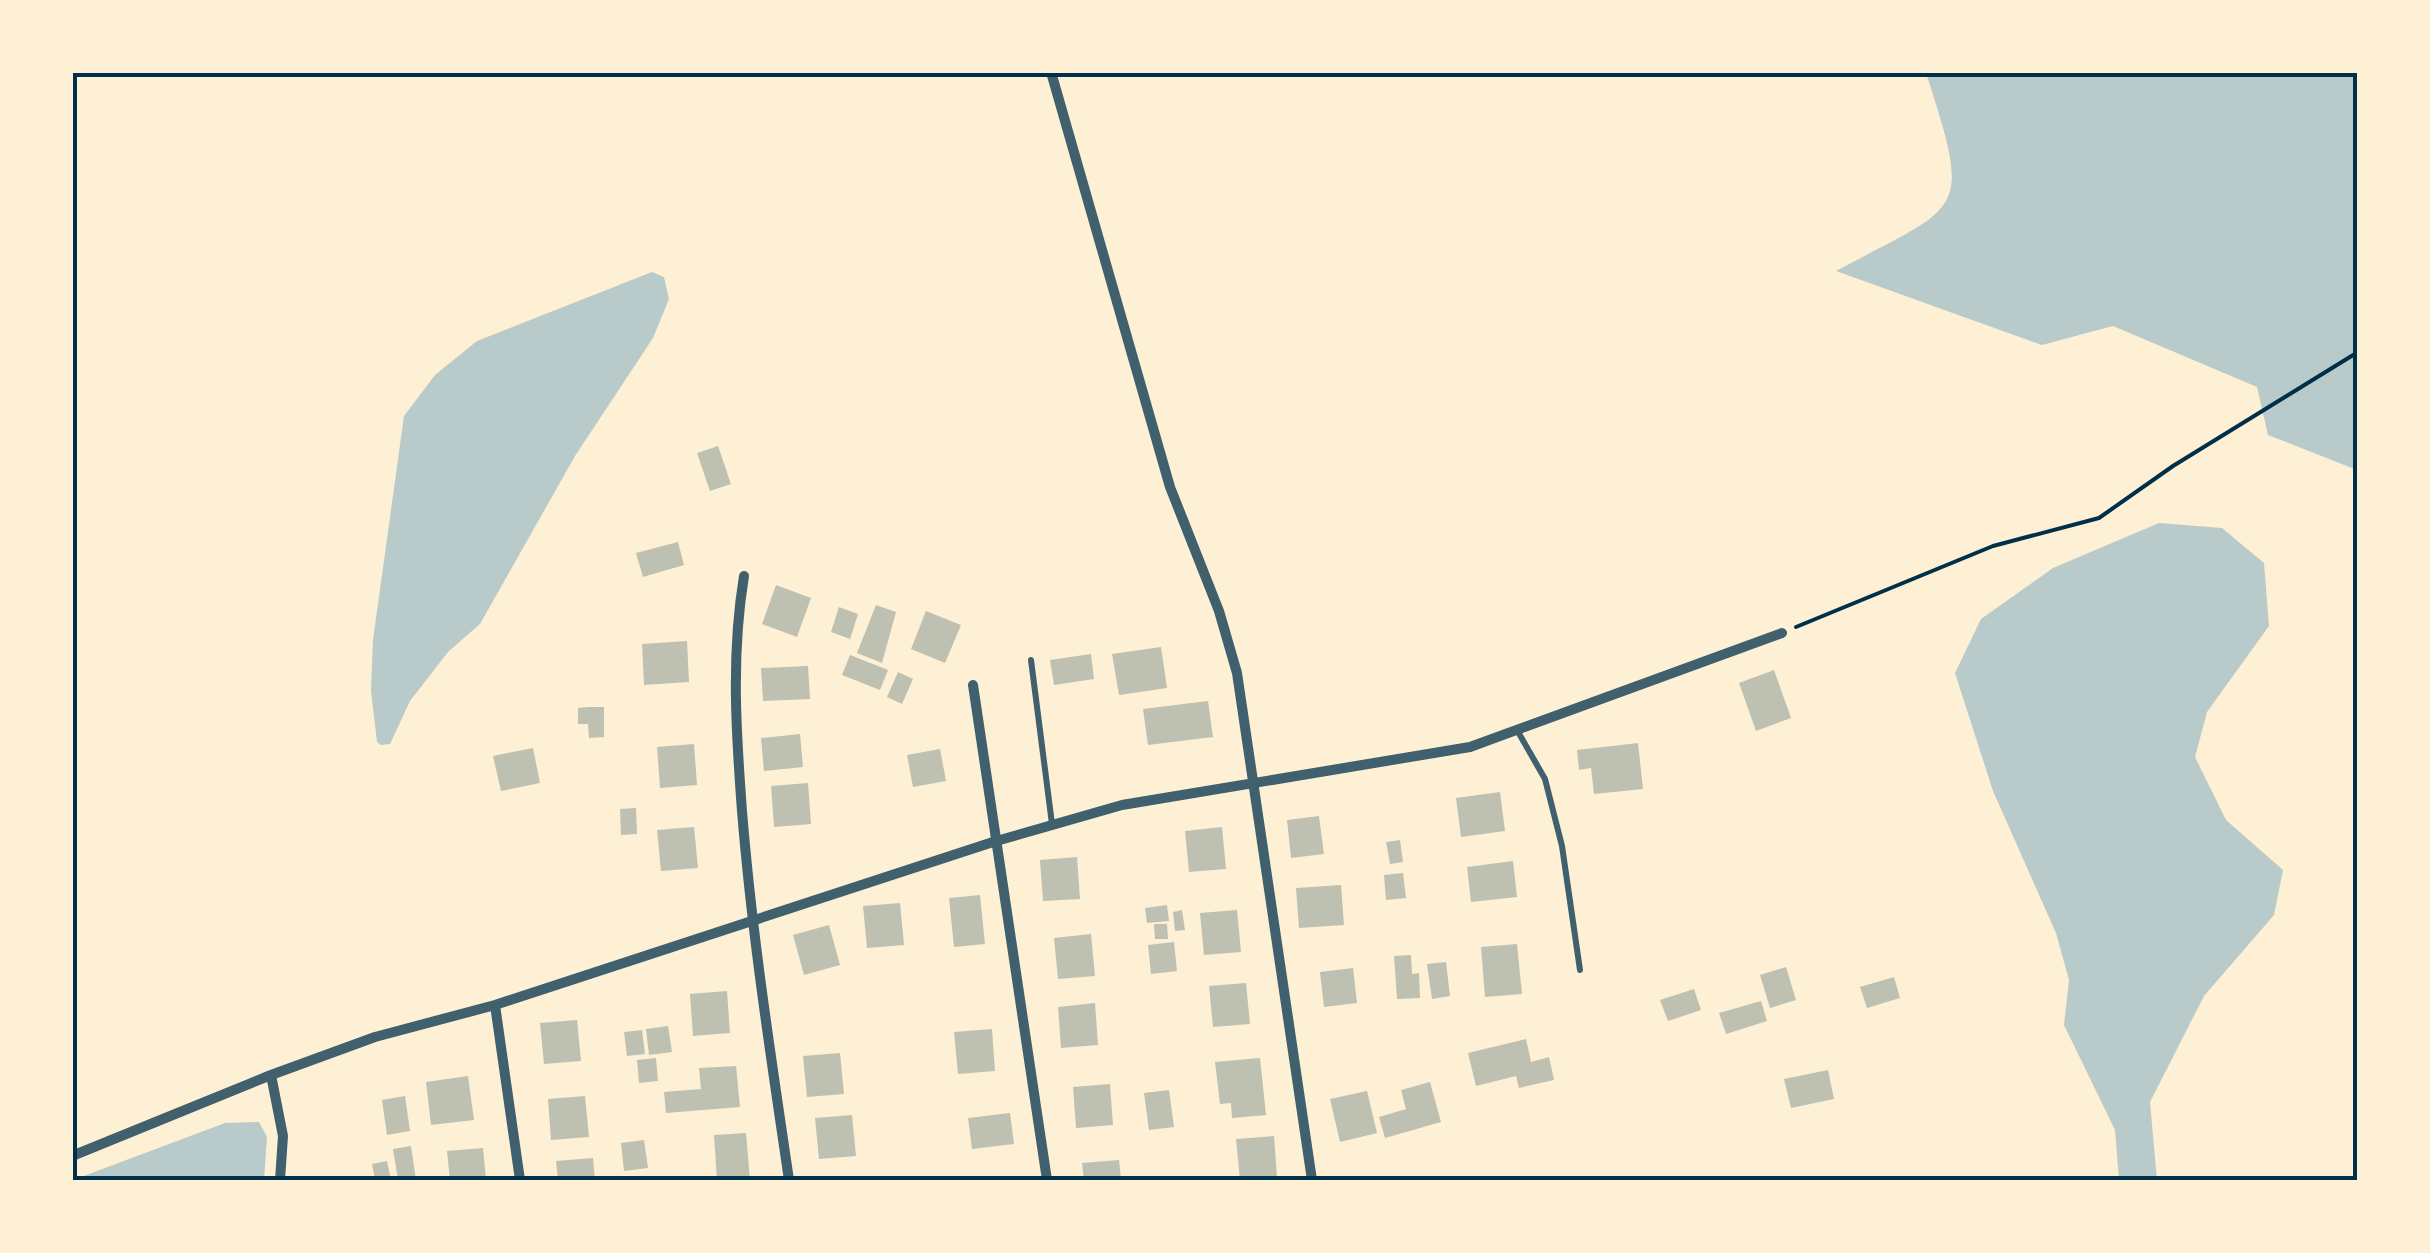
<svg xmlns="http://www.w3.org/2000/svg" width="2430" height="1253" font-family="'Open Sans',sans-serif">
<rect width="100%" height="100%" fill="#fdf0d5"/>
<path fill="#b9caca" d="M1926 73H2357V470L2268 435 2257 387 2113 326 2042 345 1836 271C1963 203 1973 217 1926 73Z
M652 272 664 277 669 299 653 338 575 456 480 624 448 652 410 701 390 744 381 745 377 742 371 691 373 640 404 416 435 375 477 341Z
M2159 523 2222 528 2264 563 2269 626 2207 712 2195 757 2226 820 2283 870 2274 915 2204 996 2150 1102 2157 1180H2119L2115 1130 2064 1025 2069 980 2056 933 1993 791 1955 673 1981 619 2053 568Z
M259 1122 267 1137 264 1180H73L225 1123Z"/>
<path fill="#bec0b2" d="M718 446 731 484 710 491 697 453Z
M678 542 684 565 643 577 636 553Z
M776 585 811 598 797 637 762 624Z
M876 605 896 612 882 663 857 653Z
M839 607 858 614 850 639 831 632Z
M926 611 961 625 945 663 911 649Z
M687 641 689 682 644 685 642 644Z
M1161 647 1167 688 1119 695 1112 654Z
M1091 654 1094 679 1054 685 1050 660Z
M850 655 888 670 880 690 842 675Z
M808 666 810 699 763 701 761 668Z
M1774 670 1791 718 1756 731 1739 683Z
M898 672 913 679 902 704 887 697Z
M1208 701 1213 737 1148 745 1143 709Z
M588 707H604V737L589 738 588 724H578V708Z
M800 734 803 767 764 771 761 738Z
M1638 743 1643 789 1594 794 1591 768 1579 770 1577 750Z
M694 744 697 785 660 788 657 747Z
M533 748 540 783 501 791 493 756Z
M940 749 946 781 913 787 907 755Z
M808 783 811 824 774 827 771 786Z
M1500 792 1505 831 1461 837 1456 798Z
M636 808 637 834 621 835 620 809Z
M1319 816 1324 854 1291 858 1287 820Z
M694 827 698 868 661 871 657 830Z
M1222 827 1226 869 1189 872 1185 831Z
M1400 840 1403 862 1390 864 1386 842Z
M1077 857 1080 899 1043 901 1040 860Z
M1513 861 1517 897 1471 902 1467 867Z
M1403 873 1406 898 1386 900 1384 875Z
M1341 885 1344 925 1299 928 1296 888Z
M980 895 985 944 954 947 949 898Z
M900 903 904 945 867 948 863 906Z
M1167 905 1169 921 1147 923 1145 908Z
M1182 910 1185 930 1175 931 1173 912Z
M1237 910 1241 952 1204 955 1200 913Z
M1154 924H1167L1168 939H1155Z
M829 925 840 965 804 975 793 935Z
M1091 934 1095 976 1058 979 1054 938Z
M1174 942 1177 971 1151 974 1148 945Z
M1517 944 1522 994 1485 997 1481 947Z
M1411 955 1412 974 1419 973 1420 998 1397 999 1394 956Z
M1446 962 1450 996 1432 999 1427 964Z
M1786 967 1796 1000 1770 1008 1760 975Z
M1353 968 1357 1003 1324 1007 1320 972Z
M1894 977 1900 998 1867 1008 1860 987Z
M1246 983 1250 1024 1213 1027 1209 986Z
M1694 989 1701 1010 1668 1021 1660 1000Z
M727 991 730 1033 693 1036 690 994Z
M1761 1001 1767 1021 1726 1034 1719 1013Z
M1095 1003 1098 1045 1061 1048 1058 1007Z
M577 1020 581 1061 544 1064 540 1023Z
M668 1026 672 1052 649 1055 646 1029Z
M992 1029 995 1071 958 1074 954 1032Z
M642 1030 645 1054 627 1056 624 1032Z
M1526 1039 1531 1062 1549 1057 1554 1080 1519 1088 1516 1076 1476 1086 1468 1053Z
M840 1053 844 1094 807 1097 803 1056Z
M656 1058 658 1081 639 1083 637 1060Z
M1260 1058 1266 1115 1232 1118 1231 1103 1220 1104 1215 1062Z
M736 1066 740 1107 666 1113 664 1092 701 1089 699 1068Z
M1828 1070 1834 1099 1791 1108 1784 1079Z
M468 1076 474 1120 431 1125 426 1082Z
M1430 1082 1441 1122 1385 1138 1379 1117 1406 1109 1401 1090Z
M1110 1084 1113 1125 1076 1128 1073 1087Z
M1169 1090 1174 1127 1149 1130 1144 1093Z
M1367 1091 1377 1133 1340 1142 1330 1099Z
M405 1096 410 1131 387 1135 382 1100Z
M585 1096 589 1137 551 1140 548 1099Z
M1010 1113 1014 1144 972 1149 968 1118Z
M852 1115 856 1156 819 1159 815 1118Z
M746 1133 750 1180H717L714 1135Z
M1274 1136 1277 1177 1240 1180 1236 1139Z
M644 1140 648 1168 624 1171 621 1143Z
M411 1146 416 1180H398L393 1149Z
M483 1148 486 1180H450L447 1151Z
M593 1158 595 1180H558L556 1161Z
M1119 1160 1121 1180H1084L1082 1163Z
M387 1161 391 1180H375L372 1164Z"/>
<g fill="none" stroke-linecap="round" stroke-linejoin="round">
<path stroke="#003049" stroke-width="4" d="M1796 627 1993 546 2099 518 2173 466 2358 352"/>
<path stroke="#3f606c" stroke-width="6" d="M1031 660 1052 824
M1517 730 1545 779 1562 846 1580 970"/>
<path stroke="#3f606c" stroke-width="10" d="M1051 72 1170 487 1219 611 1237 673 1312 1180
M744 576C731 655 736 731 742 811 752 935 771 1057 789 1180
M973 685 1047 1180
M495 1005 520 1180
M72 1156 271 1075
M280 1180 283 1136 271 1075 375 1037 495 1005 993 842 1122 805 1470 747 1782 633"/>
</g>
<rect width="2430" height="1253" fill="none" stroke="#fdf0d5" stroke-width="150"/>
<rect x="75" y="75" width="2280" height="1103" fill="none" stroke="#003049" stroke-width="4"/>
</svg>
